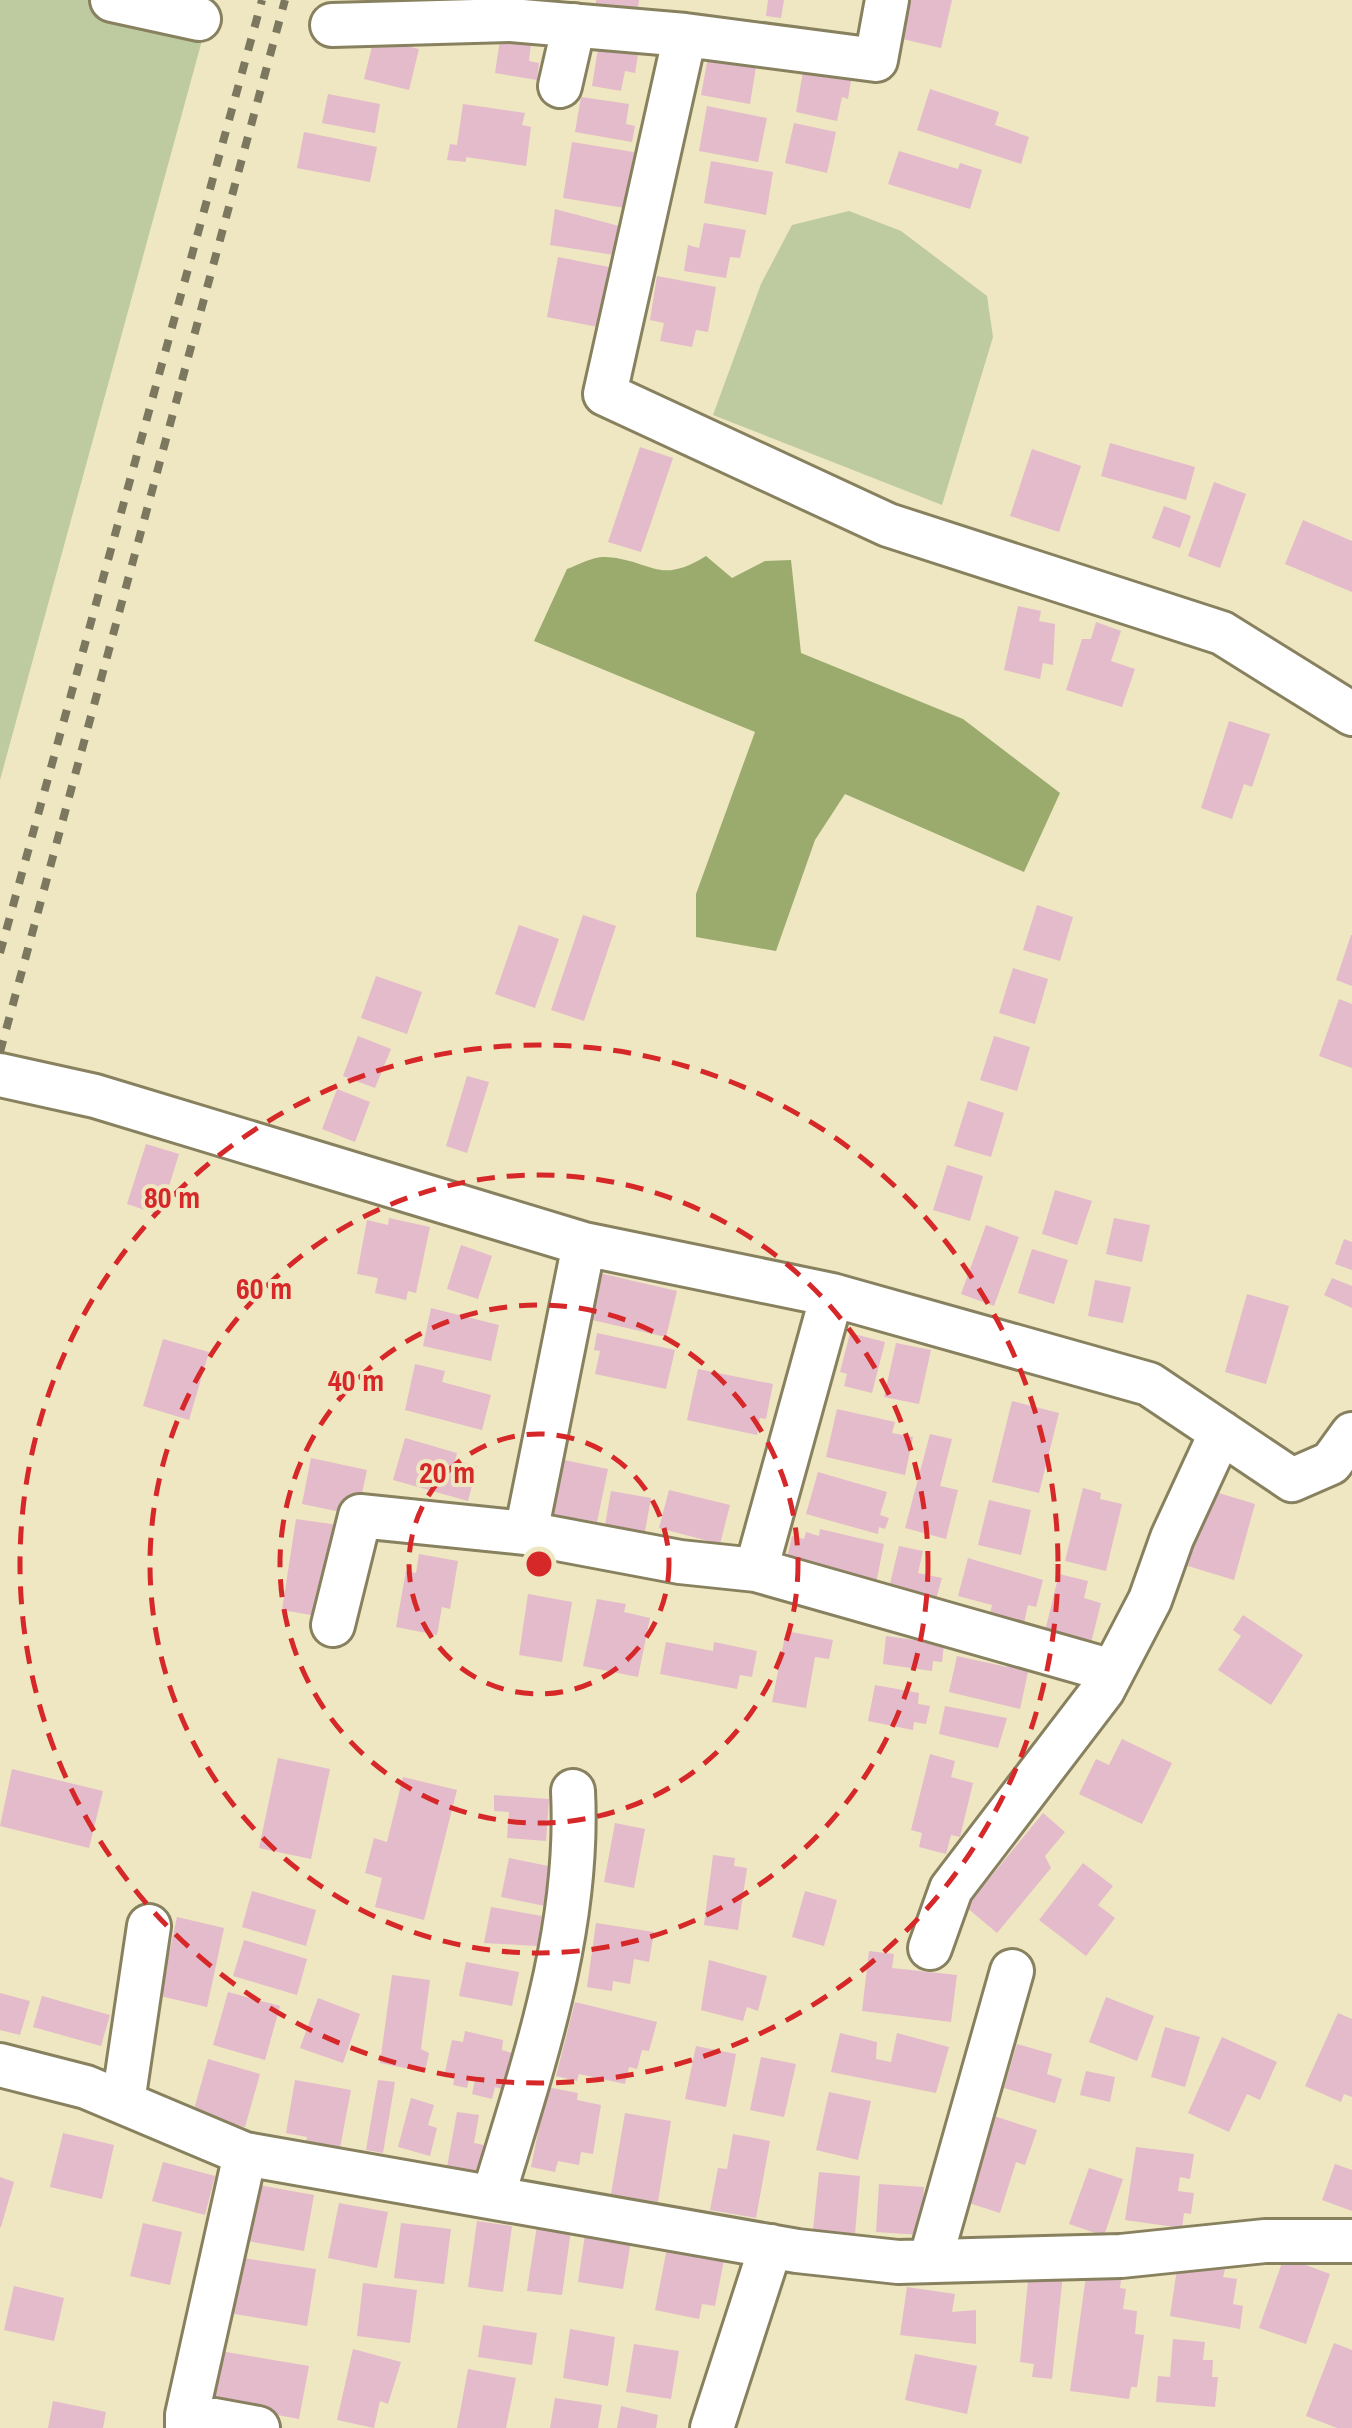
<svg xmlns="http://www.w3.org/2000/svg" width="1352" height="2428" font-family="'Archivo Narrow',sans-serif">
<rect width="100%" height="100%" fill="#eee7c1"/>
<path fill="#beca9f" d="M0 0H213L0 780Z
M849 211 901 231 987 296 993 337 942 505 713 415 761 284 792 225Z"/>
<path fill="#9bab6d" d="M706 556 732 578 765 561 791 560 801 653 963 719 1060 793 1024 872 845 794 815 840 776 951 696 937V894L755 732 534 641 567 569C578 565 594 556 606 557 652 560 658 586 706 556Z"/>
<path fill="#e3bbcb" d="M596 0H639L638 9 596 6Z
M768 0H784L781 18 766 16Z
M902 0H952L941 48 894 37Z
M600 36 640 42 635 73 625 71 621 91 592 86Z
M374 38 419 49 409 90 364 79Z
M500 40 531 44 529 61 539 63 537 80 495 73Z
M709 52 757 61 750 104 701 95Z
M804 66 852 75 848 99 842 97 837 121 796 112Z
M930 89 999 112 995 125 1029 137 1021 164 917 130Z
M328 94 380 104 375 133 322 123Z
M581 97 629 104 626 124 635 126 632 142 575 132Z
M463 104 525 113 522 125 531 127 526 166 466 157V162L447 160 450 144 457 145Z
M707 106 767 118 758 162 699 151Z
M794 123 836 132 827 173 785 163Z
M304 132 377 147 370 182 297 168Z
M572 142 634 152 625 208 563 198Z
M899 151 958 169 960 163 982 170 970 209 888 184Z
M711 161 773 172 766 215 704 203Z
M555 209 619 226 614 255 550 245Z
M704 223 746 230 740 258 730 257 726 278 684 271 688 245 699 248Z
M558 257 614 268 603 328 547 317Z
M657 276 716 287 708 332 696 330 692 347 660 341 664 323 650 320Z
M1110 443 1195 467 1186 500 1101 476Z
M640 447 673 458 641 552 608 542Z
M1032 449 1081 466 1059 532 1010 516Z
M1214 482 1246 494 1220 568 1188 556Z
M1164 506 1191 516 1180 548 1152 538Z
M1303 520 1352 541V592L1285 564Z
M1018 606 1041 611 1039 621 1055 624 1053 665 1043 663 1040 679 1004 670Z
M1096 622 1121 631 1111 661 1135 669 1122 707 1066 690 1082 639H1091Z
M1229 721 1270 734 1252 787 1244 784 1232 819 1201 808Z
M1037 905 1073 917 1060 961 1023 950Z
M583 915 616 926 584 1021 551 1010Z
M519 925 559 939 535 1008 495 994Z
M1351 935H1352V986L1336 980Z
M1013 968 1048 979 1035 1024 999 1013Z
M376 976 422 992 407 1034 361 1018Z
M1339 999 1352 1004V1068L1319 1056Z
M358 1036 391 1049 375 1088 343 1076Z
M994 1036 1030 1047 1017 1091 980 1080Z
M467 1076 489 1082 467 1153 446 1146Z
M337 1089 370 1102 355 1142 322 1129Z
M968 1101 1004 1113 991 1157 954 1146Z
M146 1144 179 1154 160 1215 127 1204Z
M947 1165 983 1176 970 1221 933 1210Z
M1055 1190 1092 1201 1077 1245 1042 1234Z
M389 1218 430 1227 416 1293 408 1291 406 1300 375 1293 378 1278 357 1274 367 1220 388 1225Z
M1114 1218 1150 1225 1142 1262 1106 1254Z
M986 1225 1019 1237 994 1306 961 1294Z
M1344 1239 1352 1242V1270L1335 1264Z
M461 1245 492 1256 478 1299 447 1289Z
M1032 1249 1068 1260 1054 1304 1018 1293Z
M599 1273 677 1291 666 1337 588 1319Z
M1332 1278 1352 1286V1308L1324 1295Z
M1095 1280 1131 1287 1123 1323 1088 1316Z
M1247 1294 1289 1306 1266 1384 1225 1372Z
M431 1308 499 1325 491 1361 423 1346Z
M597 1333 675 1350 666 1389 595 1374 600 1351 594 1350Z
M850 1333 885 1342 872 1393 844 1386 847 1374 840 1372Z
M163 1339 209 1352 189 1420 143 1406Z
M896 1343 931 1350 919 1404 884 1397Z
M415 1364 445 1371 442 1382 491 1395 482 1430 405 1410Z
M698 1369 773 1384 766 1419 760 1418 757 1435 687 1420Z
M1012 1401 1059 1413 1039 1493 992 1482Z
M837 1409 895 1422 892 1433 913 1437 905 1475 826 1457Z
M930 1434 952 1439 940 1486 958 1490 946 1539 905 1528Z
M405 1438 457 1453 455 1461 477 1466 468 1501 393 1480Z
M311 1458 367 1470 360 1503 346 1513 302 1504Z
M564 1460 608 1469 597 1522 546 1513 551 1485 559 1486Z
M818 1472 887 1492 880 1515 889 1518 885 1529 879 1527 878 1534 806 1514Z
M1083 1488 1101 1493 1100 1499 1122 1504 1106 1571 1065 1561Z
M669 1490 730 1505 720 1544 659 1528Z
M1209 1490 1255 1504 1234 1580 1188 1566Z
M611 1491 651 1498 644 1537 604 1531Z
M989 1500 1031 1510 1021 1555 978 1545Z
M296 1519 338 1525 323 1617 282 1610Z
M820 1529 884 1544 876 1583 786 1562 792 1536 804 1539 806 1532 819 1536Z
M899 1546 923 1551 918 1573 942 1578 936 1599 889 1588Z
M419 1554 458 1561 450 1609 442 1607 437 1635 396 1627 406 1571 416 1573Z
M968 1558 1043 1580 1036 1607 1028 1605 1024 1623 990 1614 992 1605 958 1596Z
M1059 1574 1088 1581 1084 1598 1101 1603 1091 1643 1045 1631Z
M528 1594 572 1602 562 1662 519 1655Z
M597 1599 626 1604 624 1612 650 1618 638 1677 583 1666Z
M1243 1615 1303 1655 1271 1705 1218 1670 1241 1636 1233 1630Z
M786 1631 833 1640 829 1659 815 1657 806 1708 772 1702Z
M886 1636 944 1644 942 1662 933 1661 932 1671 883 1664Z
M666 1642 713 1651 714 1642 757 1651 752 1677 740 1675 737 1689 660 1674Z
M957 1656 1007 1667 1010 1658 1030 1663 1020 1709 949 1692Z
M875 1685 919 1693 918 1704 930 1706 926 1724 914 1722 913 1730 868 1721Z
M945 1706 1007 1718 998 1748 939 1734Z
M1122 1739 1172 1763 1142 1824 1079 1794 1096 1759 1109 1765Z
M930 1754 955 1761 951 1777 973 1783 960 1837 951 1835 946 1854 919 1847 922 1833 911 1830Z
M278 1758 330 1769 311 1859 259 1848Z
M12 1769 103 1791 89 1848 0 1826Z
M403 1777 457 1790 424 1920 375 1907 382 1878 365 1873 374 1838 387 1842Z
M494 1795 549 1799 546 1841 507 1838 509 1812 494 1811Z
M1043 1813 1065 1832 1045 1856 1051 1868 997 1933 966 1907Z
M615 1823 645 1829 634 1888 604 1882Z
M713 1855 735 1858 734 1866 747 1868 738 1930 704 1925Z
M509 1858 553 1867 545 1906 501 1897Z
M1083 1863 1113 1886 1098 1905 1115 1918 1086 1956 1039 1920Z
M252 1891 316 1910 306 1946 242 1927Z
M805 1891 837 1900 824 1946 792 1937Z
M491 1907 542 1916 537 1946 484 1943Z
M177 1917 224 1928 207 2007 160 1996Z
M596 1923 654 1932 649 1962 634 1959 630 1984 613 1981 612 1991 587 1987Z
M244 1940 307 1959 297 1995 233 1976Z
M869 1951 894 1954 892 1968 957 1975 951 2022 862 2011Z
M709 1960 767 1976 758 2011 747 2007 743 2021 701 2010Z
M466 1962 519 1972 512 2006 459 1996Z
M392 1975 430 1980 421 2049 429 2053 425 2072 380 2063Z
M228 1992 280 2006 265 2060 213 2045Z
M0 1993 30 2001 20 2035 0 2030Z
M42 1996 110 2015 101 2046 33 2027Z
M1106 1997 1154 2016 1137 2061 1089 2042Z
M318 1998 360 2014 343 2063 300 2048Z
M575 2002 657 2022 649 2051 642 2050 637 2069 629 2067 625 2084 579 2074 577 2081 556 2076Z
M1338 2013 1352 2019V2097L1344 2094 1341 2102 1305 2086Z
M1165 2027 1200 2037 1185 2087 1151 2077Z
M465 2031 503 2040 502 2050 512 2053 505 2090 495 2087 492 2099 472 2094 475 2081 469 2080 467 2088 453 2085 455 2074 445 2072 452 2040 463 2042Z
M840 2033 877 2042 876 2059 891 2062 897 2033 949 2047 936 2093 831 2072Z
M1222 2037 1277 2062 1260 2100 1247 2094 1229 2132 1188 2113Z
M1017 2044 1052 2054 1047 2074 1062 2079 1055 2103 1004 2088Z
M696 2046 736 2054 726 2107 685 2099Z
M761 2057 796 2064 784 2117 750 2110Z
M208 2059 260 2074 245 2127 193 2113Z
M1086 2071 1115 2077 1110 2102 1080 2095Z
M295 2080 351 2090 339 2153 305 2147 307 2137 286 2133Z
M378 2080 395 2082 383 2153 366 2150Z
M547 2087 578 2093 577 2100 601 2105 593 2154 581 2152 579 2165 558 2161 555 2172 531 2167Z
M829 2092 871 2101 858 2160 816 2150Z
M411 2098 434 2105 428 2125 437 2128 430 2156 398 2147Z
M457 2112 479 2115 474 2143 484 2145 479 2173 447 2167Z
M625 2113 671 2121 658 2202 611 2194Z
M994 2116 1037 2130 1025 2165 1016 2162 1000 2213 966 2202Z
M63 2133 114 2145 102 2199 50 2187Z
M733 2134 770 2141 756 2218 710 2210 718 2168 727 2169Z
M1136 2147 1194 2154 1190 2179 1180 2177 1178 2191 1194 2193 1191 2214 1184 2213 1182 2228 1125 2220Z
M163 2162 215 2176 205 2215 152 2201Z
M1335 2164 1352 2170V2211L1322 2200Z
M1089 2168 1123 2179 1104 2236 1069 2224Z
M819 2172 860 2176 855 2234 813 2230Z
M0 2177 14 2182 1 2227H0Z
M252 2184 314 2195 304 2251 242 2240Z
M879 2184 924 2187 921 2235 876 2232Z
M339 2203 388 2212 377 2268 328 2258Z
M477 2221 512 2226 503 2292 468 2287Z
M143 2223 182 2232 170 2285 130 2276Z
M401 2223 451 2229 444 2284 394 2278Z
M537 2225 571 2230 562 2295 527 2291Z
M585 2234 631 2241 623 2289 578 2282Z
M667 2248 724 2260 715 2306 702 2304 699 2319 655 2310Z
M236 2257 316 2269 307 2326 228 2313Z
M1284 2257 1330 2274 1306 2344 1259 2328Z
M1178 2262 1225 2270 1223 2277 1237 2279 1233 2304 1243 2306 1240 2329 1170 2316Z
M1029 2271 1063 2274 1052 2379 1032 2377 1034 2364 1020 2362Z
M1086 2276 1121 2280 1120 2288 1126 2289 1123 2309 1137 2311 1135 2334 1144 2335 1137 2387H1131L1129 2399 1070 2391Z
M363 2283 417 2290 410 2343 357 2336Z
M14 2286 64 2298 54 2341 4 2330Z
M907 2287 955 2294 952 2312 976 2310V2344L900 2335Z
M483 2325 537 2333 532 2365 478 2357Z
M570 2329 615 2337 608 2386 563 2378Z
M1173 2339 1205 2342 1203 2360H1213L1212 2377H1218L1215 2407 1156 2402 1158 2376 1170 2377Z
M1334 2343 1352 2350V2428H1337L1306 2416Z
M634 2344 679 2351 671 2399 626 2392Z
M353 2349 401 2362 388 2404 380 2401 374 2428 337 2420Z
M220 2351 309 2366 299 2419 211 2403Z
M915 2354 977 2366 967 2414 905 2400Z
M468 2369 516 2378 506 2428H457Z
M555 2398 602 2405 598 2428H550Z
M53 2401 106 2412 103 2428H48Z
M621 2406 658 2415 656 2428H617Z"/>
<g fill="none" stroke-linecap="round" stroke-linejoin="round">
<g stroke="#88815f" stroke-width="48">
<path id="street" d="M112 0 199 19
M332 25 511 20 685 35 876 60 887 0
M685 35 605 394 888 525 1222 633 1352 714
M560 86 574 25
M0 1075 95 1096 584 1244 832 1295 1149 1384 1292 1480 1331 1463 1352 1434
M526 1533 584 1244
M756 1570 832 1295
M333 1625 360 1516 526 1533 680 1562 756 1570 1112 1671
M930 1948 951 1889 1103 1690 1150 1600 1172 1538 1221 1432
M0 2065 86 2087 245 2154 797 2251 898 2262 1121 2256 1265 2241H1352
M123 2102 149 1926
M493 2197C533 2064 580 1931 573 1791
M930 2261 1012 1971
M187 2415 245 2154
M187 2428V2415L258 2428
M712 2428 771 2246"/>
</g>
<use href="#street" stroke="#fff" stroke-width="42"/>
<path stroke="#7c7860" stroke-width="8" stroke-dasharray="12 12" stroke-linecap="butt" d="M0 953 262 0
M0 1052 285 0"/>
</g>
<g fill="none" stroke="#d62828" stroke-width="5" stroke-dasharray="18 12">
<circle cx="539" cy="1564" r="130"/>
<circle cx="539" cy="1564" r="259"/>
<circle cx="539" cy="1564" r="389"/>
<circle cx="539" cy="1564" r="519"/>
</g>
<circle cx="539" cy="1564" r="15" fill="#d62828" stroke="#eee7c1" stroke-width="5"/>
<g font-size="30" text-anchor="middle" font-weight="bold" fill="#d62828" stroke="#eee7c1" stroke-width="8" stroke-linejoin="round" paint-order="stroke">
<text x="172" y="1208">80 m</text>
<text x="264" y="1299">60 m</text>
<text x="356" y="1391">40 m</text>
<text x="447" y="1483">20 m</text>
</g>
</svg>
